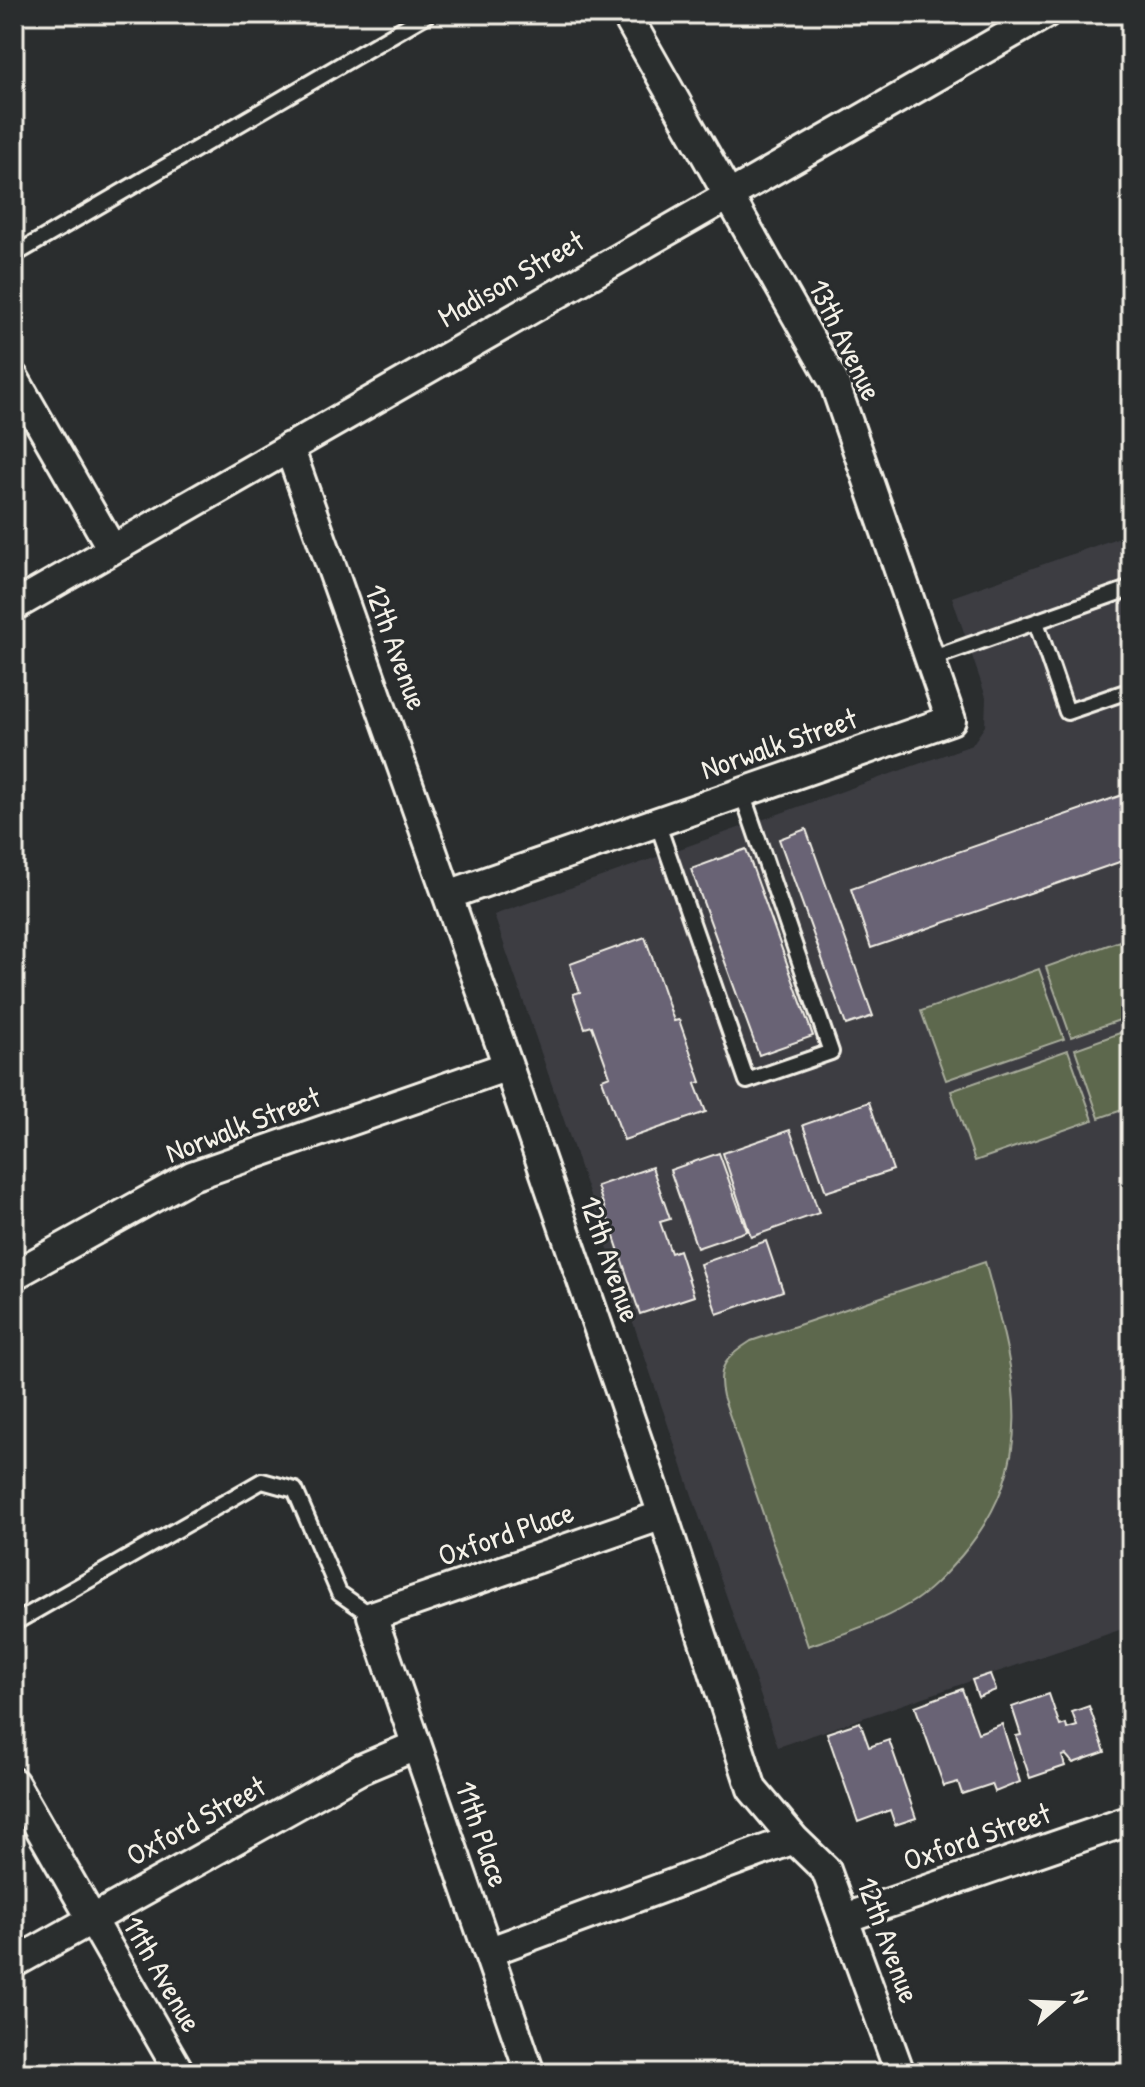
<svg xmlns="http://www.w3.org/2000/svg" width="1145" height="2087" font-family="'Patrick Hand',sans-serif">
<rect width="100%" height="100%" fill="#2a2d2e"/>
<filter id="ink" filterUnits="userSpaceOnUse"><feTurbulence type="fractalNoise" baseFrequency=".0125" numOctaves="2"/><feDisplacementMap in="SourceGraphic" scale="16" xChannelSelector="R" yChannelSelector="G"/><feConvolveMatrix kernelMatrix="1 2 1 2 8 2 1 2 1" color-interpolation-filters="sRGB"/></filter>
<g filter="url(#ink)">
<path fill="#3d3d43" d="M1131 533V1626L778 1747 494 915 972 745 985 726 986 697 952 597Z"/>
<path fill="#5d674e" stroke="#a8ac9b" stroke-width="2" d="M1131 937V1016L1071 1037 1046 967Z
M1039 969 1064 1039 946 1080 921 1011Z
M1131 1029V1107L1099 1118 1075 1049Z
M1068 1050 1093 1120 975 1161 951 1091Z
M985 1262C1014 1370 1042 1460 962 1555 946 1573 930 1592 909 1604 878 1623 843 1634 808 1646L723 1396C716 1367 727 1356 751 1341Z"/>
<path fill="#696374" stroke="#f4f1e8" stroke-width="2" d="M1131 792V858L871 948 851 889Z
M806 829 873 1016 846 1025 779 839Z
M746 849 813 1036 759 1055 691 869Z
M645 937 674 1021 679 1020 701 1082 695 1084 706 1112 624 1140 602 1079 610 1076 592 1026 585 1028 573 994 580 992 570 964Z
M869 1102 893 1170 826 1192 803 1125Z
M790 1130 819 1213 751 1237 723 1153Z
M719 1153 747 1231 697 1248 670 1170Z
M652 1167 670 1219 660 1222 671 1253 679 1250 694 1296 640 1314 597 1186Z
M766 1241 783 1291 717 1314 700 1264Z
M990 1674 996 1690 978 1697 972 1680Z
M962 1689 978 1733 1002 1724 1020 1782 995 1792 992 1784 962 1794 958 1782 944 1786 915 1706Z
M1049 1694 1060 1726 1066 1724 1067 1729 1077 1726 1072 1712 1089 1706 1105 1752 1073 1763 1066 1755 1062 1756 1065 1766 1030 1778 1016 1736 1021 1735 1012 1707Z
M860 1722 869 1747 889 1740 916 1818 895 1825 890 1810 858 1822 827 1733Z"/>
<g fill="none" stroke-linecap="round" stroke-linejoin="round">
<g stroke="#f4f1e8" stroke-width="20">
<path id="lane" d="M14 255 428 14
M1036 622 1067 712 1131 690
M930 659 1131 588
M657 822 747 1081 831 1052 742 793
M14 1623 262 1481 295 1490 339 1593 372 1616"/>
</g>
<g stroke="#f4f1e8" stroke-width="34">
<path id="street" d="M14 378 112 549
M289 447 508 1066 663 1515 752 1789 794 1839 826 1870 900 2073
M14 606 1045 14
M448 895 951 720 834 382 626 14
M14 1275 192 1176 508 1066
M14 1783 180 2073
M845 1918 1131 1820
M488 1952 794 1839
M14 1963 361 1769 415 1746
M530 2073 372 1616 663 1515"/>
</g>
<use href="#lane" stroke="#2a2d2e" stroke-width="14"/>
<use href="#street" stroke="#2a2d2e" stroke-width="28"/>
</g>
</g>
<g text-anchor="middle" stroke-width="6" stroke-linejoin="round" paint-order="stroke">
<g font-size="30" fill="#f4f1e8" stroke="#2a2d2e">
<text transform="translate(511 279) rotate(-30)" y="10">Madison Street</text>
<text transform="translate(845 340) rotate(64)" y="10">13th Avenue</text>
<text transform="translate(396 647) rotate(70)" y="10">12th Avenue</text>
<text transform="translate(779 744) rotate(-19)" y="10">Norwalk Street</text>
<text transform="translate(243 1125) rotate(-21)" y="10">Norwalk Street</text>
<text transform="translate(610 1259) rotate(71)" y="10">12th Avenue</text>
<text transform="translate(506 1534) rotate(-19)" y="10">Oxford Place</text>
<text transform="translate(196 1821) rotate(-29)" y="10">Oxford Street</text>
<text transform="translate(482 1834) rotate(71)" y="10">11th Place</text>
<text transform="translate(977 1837) rotate(-19)" y="10">Oxford Street</text>
<text transform="translate(888 1940) rotate(70)" y="10">12th Avenue</text>
<text transform="translate(162 1974) rotate(60)" y="10">11th Avenue</text>
</g>
</g>
<rect width="1145" height="2087" fill="none" stroke="#2a2d2e" stroke-width="48"/>
<rect x="24" y="24" width="1097" height="2039" fill="none" stroke="#f4f1e8" stroke-width="3" filter="url(#ink)"/>
<g transform="translate(1061 2003) rotate(71)" stroke="#2a2d2e" stroke-width="6" paint-order="stroke">
<path d="M0-6L14 30L0 20L-14 30Z" fill="#f4f1e8"/>
<text y="-12" font-size="22" font-weight="bold" text-anchor="middle" fill="#f4f1e8">N</text>
</g>
</svg>
